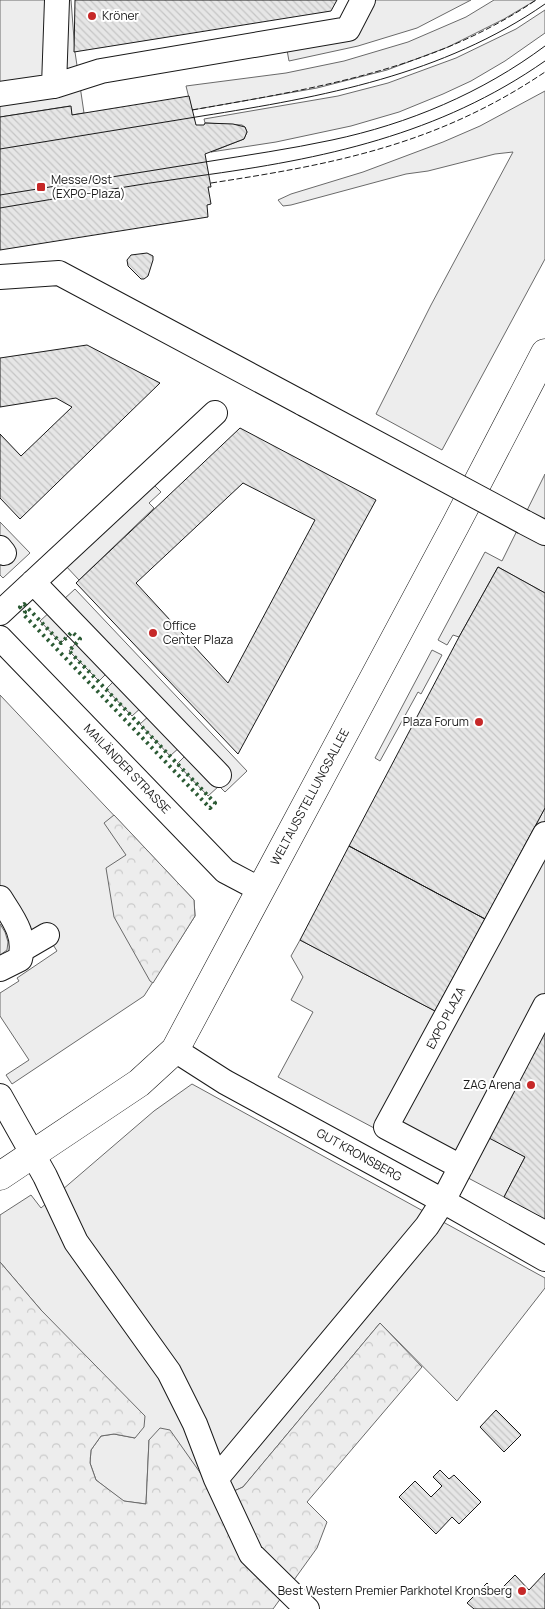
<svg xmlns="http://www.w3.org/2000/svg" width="545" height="1609" font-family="Manrope,sans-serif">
<defs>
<pattern id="forest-crowns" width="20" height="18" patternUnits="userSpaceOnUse" patternTransform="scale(1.25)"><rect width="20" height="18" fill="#ededed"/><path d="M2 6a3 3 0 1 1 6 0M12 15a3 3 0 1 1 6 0" fill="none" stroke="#cbcbcb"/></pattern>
<pattern id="building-back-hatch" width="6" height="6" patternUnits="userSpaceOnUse" patternTransform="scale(1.25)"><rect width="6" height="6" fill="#e6e6e6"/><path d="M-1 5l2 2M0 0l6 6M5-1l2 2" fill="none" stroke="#c5c5c5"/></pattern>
</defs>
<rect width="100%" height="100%" fill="#fff"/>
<path fill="#ededed" stroke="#6a6a6a" d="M0 0H71L75 52 84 113 72 115 70 106 0 117Z
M369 0H471L417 28 358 46 289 61 287 50 349 36Z
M494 0H536L504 19 448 47 387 70 317 88 192 110 186 86 286 73 344 61 408 42 466 17Z
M545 10V33L505 61 471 81 443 94 399 112 351 126 276 142 211 152 244 139 247 132 245 127 242 125 205 123 204 119 338 96 388 83 456 58 516 29Z
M545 91V259L442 450 376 414 431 305 513 152 495 154 428 171 406 174 291 205 283 206 278 200 291 194 363 172 443 142 480 126Z
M545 474V593L498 567 459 637 453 635 447 645 438 640 485 552 502 561Z
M151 482 161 492 149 503 154 508 79 580 64 564Z
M0 522 30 553 3 578 0 575Z
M75 589 247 771 225 792 219 786 208 796 177 764 187 754 180 747 170 756 140 724 151 714 143 706 132 716 106 689 116 679 109 671 99 681 69 651 79 639 72 632 61 643 40 621Z
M432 650 442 655 421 694 418 692 380 761 375 758Z
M0 695 194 900 195 916 144 996 12 1084 6 1075 29 1060 0 1016V993L19 981 17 978 57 951 43 929 31 937 0 888Z
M545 808V1032L489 1137 525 1157 504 1197 278 1077 313 1012 291 1000 303 977 291 956 300 940 435 1011Z
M0 924 5 932 8 942 7 950 0 955Z
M192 1084 545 1278V1288L457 1401 380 1323 243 1487 219 1498 149 1440 146 1504 123 1501 96 1480 90 1463 91 1450 101 1436 114 1434 135 1438 41 1310 0 1262V1215L31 1195 41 1208 154 1111Z"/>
<path fill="url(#forest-crowns)" stroke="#6a6a6a" d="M114 815 194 900 195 916 153 983 150 981 114 917 106 868 126 855 104 823Z
M0 1262 41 1310 145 1416 144 1427 135 1438 114 1434 101 1436 91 1450 90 1463 96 1480 124 1501 146 1504 149 1440 160 1428 170 1430 218 1498 243 1487 380 1323 422 1367 307 1502 327 1522 317 1548 273 1609H0Z"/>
<path fill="url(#building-back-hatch)" stroke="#1a1a1a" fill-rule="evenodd" d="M75 0H337L331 11 74 52Z
M189 96 196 125H204L205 123 233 124 245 127 247 132 244 139 205 154 211 187H208L211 204 207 205 208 217 0 250V117L71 106 72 115Z
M147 253 153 256V260L148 276 144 279H141L128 266 127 260 131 255Z
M87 345 160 383 20 519 0 498V434L21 456 72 407 56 398 0 407V358Z
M240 428 376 500 238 754 76 583ZM243 483 315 520 228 683 136 583Z
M498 567 545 593V808L485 919 349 846 459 637Z
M349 846 485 919 435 1011 300 940Z
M545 1032V1219L504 1197 525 1157 489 1138Z
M496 1410 521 1435 504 1452 480 1427Z
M440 1470 449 1479 454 1475 481 1502 459 1524 452 1517 436 1534 399 1497 415 1481 431 1497 442 1486 433 1477Z
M545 1573V1609H474L467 1603 487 1583 497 1593 515 1575 529 1590Z"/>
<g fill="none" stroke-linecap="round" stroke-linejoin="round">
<g stroke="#1a1a1a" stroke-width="26">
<path id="minor" d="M54 86 101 71 348 29 363 0
M0 94 54 86 57 0
M0 277 59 273 304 404
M524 522 545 533
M0 548 4 553
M33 582 219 775
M0 613 215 413
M0 638 225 871 261 890
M0 898C12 917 27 935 20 959L0 969
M23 949 47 935
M175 1050 225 1082 443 1201 545 1259
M0 1096 45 1176 76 1242 169 1372 195 1424 216 1479 427 1226 443 1201 545 1006
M461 1167 386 1127 545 834
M216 1479 251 1554 307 1609"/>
</g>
<g stroke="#1a1a1a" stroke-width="29">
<path id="major" d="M0 1176 139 1083 175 1050 456 524 545 353"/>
</g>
<use href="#minor" stroke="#fff" stroke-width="24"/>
<use href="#major" stroke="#fff" stroke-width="28"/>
<path stroke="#1a1a1a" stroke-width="1" d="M0 149C67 138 135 127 202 116 322 97 443 75 545 4
M0 195C68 184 137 173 205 162 248 155 290 149 332 140 408 124 482 93 545 46
M0 208C66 197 132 185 198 176 323 159 439 135 545 61"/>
<g stroke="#1a1a1a" stroke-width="26" stroke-linecap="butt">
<path id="minor-bridge" d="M304 404 524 522"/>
</g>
<use href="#minor-bridge" stroke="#fff" stroke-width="24"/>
<path stroke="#2b5a34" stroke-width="4" stroke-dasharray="2.5 4" stroke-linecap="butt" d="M24 604 61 643 72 632 80 639 69 651 215 803 210 808 23 614 25 612 20 607Z"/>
<path stroke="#1a1a1a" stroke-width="1" stroke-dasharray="6 2.5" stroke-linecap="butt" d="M192 110C312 89 433 70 536 0
M211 183C336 164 438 144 545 72"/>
</g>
<g fill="#c62828" stroke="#fff" stroke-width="2">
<circle cx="92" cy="16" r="5"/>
<rect x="36" y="182" width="10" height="10" rx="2.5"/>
<circle cx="153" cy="633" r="5"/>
<circle cx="479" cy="722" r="5"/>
<circle cx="531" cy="1085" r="5"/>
<circle cx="522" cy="1591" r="5"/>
</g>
<g text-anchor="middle" stroke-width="4" stroke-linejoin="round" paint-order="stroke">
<g font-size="12" fill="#1a1a1a" stroke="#fff" text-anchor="start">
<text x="102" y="20">Kröner</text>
<text x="51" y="184">Messe/Ost<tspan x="51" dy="14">(EXPO-Plaza)</tspan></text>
<text x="163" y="630">Office<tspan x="163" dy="14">Center Plaza</tspan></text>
<text x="469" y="726" text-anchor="end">Plaza Forum</text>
<text x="521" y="1089" text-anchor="end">ZAG Arena</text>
<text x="512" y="1595" text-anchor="end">Best Western Premier Parkhotel Kronsberg</text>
</g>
<g font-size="12" fill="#1a1a1a" stroke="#fff">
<text transform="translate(127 769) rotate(46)" y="4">MAILÄNDER STRASSE</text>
<text transform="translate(310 797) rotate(-62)" y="4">WELTAUSSTELLUNGSALLEE</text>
<text transform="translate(446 1018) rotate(-62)" y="4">EXPO PLAZA</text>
<text transform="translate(359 1155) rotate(29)" y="4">GUT KRONSBERG</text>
</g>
</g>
</svg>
